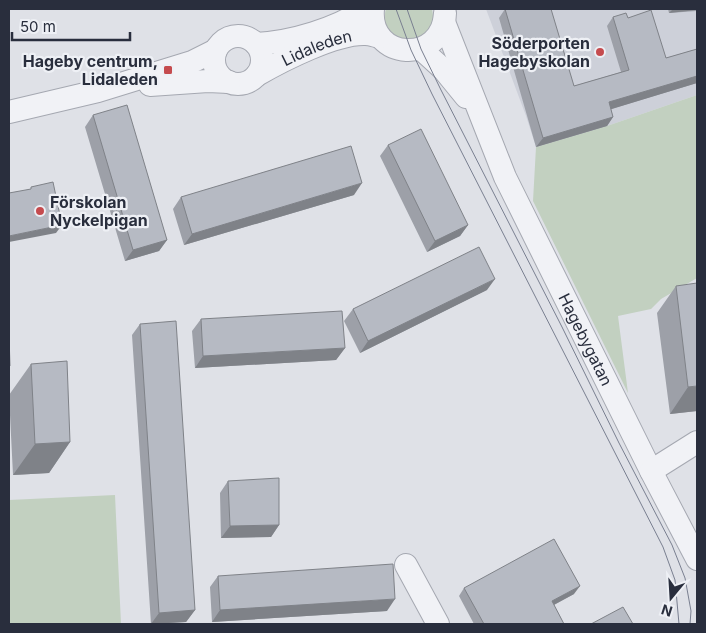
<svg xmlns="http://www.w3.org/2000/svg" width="706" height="633" font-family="Inter,sans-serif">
<rect width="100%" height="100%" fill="#dfe1e7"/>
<path fill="#cdd0d9" d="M486 9H697V95L607 126 536 147 526 116Z"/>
<path fill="#c2d0c0" d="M386 9H432L434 22 419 41 396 39C387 29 382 22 386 9Z
M697 95V278L661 299 651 309 618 316 628 393 533 201 536 147 607 126Z
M115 495 121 624H9V500Z"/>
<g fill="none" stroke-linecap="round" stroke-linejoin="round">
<g stroke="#a5a8b1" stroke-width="24">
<g id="minor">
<path d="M373 9C368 61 443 65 445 13"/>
<path id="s1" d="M444 22 505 177 651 471 697 559"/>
<circle cx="238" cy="60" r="24"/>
<path d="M256 44C293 42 335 29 366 9"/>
<path d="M421 49 444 70 466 97"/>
<path id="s2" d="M257 75C283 60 336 33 365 34 370 34 375 36 380 37"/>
<path d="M150 85 208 81 229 82"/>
<path d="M9 112 98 91 192 62 216 50"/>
<path d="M651 471 697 442"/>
<path d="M406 565 438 624"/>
</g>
</g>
<use href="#minor" stroke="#f1f2f6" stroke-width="22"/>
<path stroke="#797f90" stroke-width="1" d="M396 9 411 50 432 94 663 547 675 580 679 624
M407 9 421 49 441 90 562 327 619 443 672 545 685 578 691 611 690 624"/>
</g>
<path fill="#9da0a8" d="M505 9 574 86 621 72 607 26 613 17 628 18 666 58 697 49V83L611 109 613 117 607 126 536 147 499 18Z
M668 9H697V11L669 13Z
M93 115 167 240 159 251 125 261 85 127Z
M388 145 468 225 460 236 427 252 380 156Z
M354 195 184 245 173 209 181 197Z
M676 286 697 411 670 414 657 313Z
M487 290 360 353 344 321 353 309Z
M201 319 345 348 336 360 195 368 192 331Z
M140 324 195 610 186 622 151 624 132 335Z
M31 364 70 442 49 473 13 475 9 395Z
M228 481 279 525 271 537 221 538 220 493Z
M218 576 387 611 212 622 210 587Z
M464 588 574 594 554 605 564 624H474L459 596Z"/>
<path fill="#7f8288" d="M673 9H697V10L669 13Z
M697 76V83L602 112 609 102Z
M613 117 607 126 536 147 543 138Z
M362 183 354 195 184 245 192 234Z
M62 225 56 233 9 242V236Z
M468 225 460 236 427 252 435 241Z
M167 240 159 251 125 261 133 250Z
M495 279 487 290 360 353 368 341Z
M345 348 336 360 195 368 203 356Z
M697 386V411L670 414 688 387Z
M70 442 49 473 13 475 35 444Z
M279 525 271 537 221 538 230 526Z
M580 586 574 594 546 609 552 601Z
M395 599 387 611 212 622 220 610Z
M195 610 186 622 151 624 159 613Z"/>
<path fill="#b6bac3" stroke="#7f8288" d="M505 9H551L574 86 629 70 613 17 626 13 628 18 651 10 666 58 697 49V76L609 102 613 117 543 138Z
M127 105 167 240 133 250 93 115Z
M421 129 468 225 435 241 388 145Z
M351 146 362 183 192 234 181 197Z
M53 182 62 225 9 236V193L31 189V187Z
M479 247 495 279 368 341 353 309Z
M697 283V386L688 387 676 286Z
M342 311 345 348 203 356 201 319Z
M176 321 195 610 159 613 140 324Z
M9 336 10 366H9Z
M67 361 70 442 35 444 31 364Z
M279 478V525L230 526 228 481Z
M554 539 580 586 552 601 564 624H484L464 588Z
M393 564 395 599 220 610 218 576Z
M623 607 633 624H591Z"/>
<g fill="#c54b4e" stroke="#eef0f5" stroke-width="2">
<circle cx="600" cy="52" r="5"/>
<rect x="163" y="65" width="10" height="10" rx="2.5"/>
<circle cx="40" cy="211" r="5"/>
</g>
<g text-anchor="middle" stroke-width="4.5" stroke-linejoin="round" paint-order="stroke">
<g font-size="16" font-weight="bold" fill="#292e3d" stroke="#eef0f5" text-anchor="end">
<text x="590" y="49">Söderporten<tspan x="590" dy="18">Hagebyskolan</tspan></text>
<text x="158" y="67">Hageby centrum,<tspan x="158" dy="18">Lidaleden</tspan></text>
<text x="50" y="208" text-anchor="start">Förskolan<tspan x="50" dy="18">Nyckelpigan</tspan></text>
</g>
<g font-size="16" fill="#292e3d" stroke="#eef0f5">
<text dy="6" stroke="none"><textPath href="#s2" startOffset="66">Lidaleden</textPath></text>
<text dy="6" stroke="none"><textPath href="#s1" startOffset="348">Hagebygatan</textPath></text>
</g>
</g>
<rect width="706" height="633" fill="none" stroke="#292e3d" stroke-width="20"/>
<g transform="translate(671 598) rotate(198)" stroke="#eef0f5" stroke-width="4" paint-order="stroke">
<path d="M0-4L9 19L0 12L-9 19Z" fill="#292e3d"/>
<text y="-8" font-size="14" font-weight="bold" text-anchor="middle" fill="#292e3d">N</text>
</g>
<path d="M12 32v8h118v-8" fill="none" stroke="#292e3d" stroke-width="2.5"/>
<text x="20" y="32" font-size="15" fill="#292e3d" stroke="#eef0f5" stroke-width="4" paint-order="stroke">50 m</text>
</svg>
